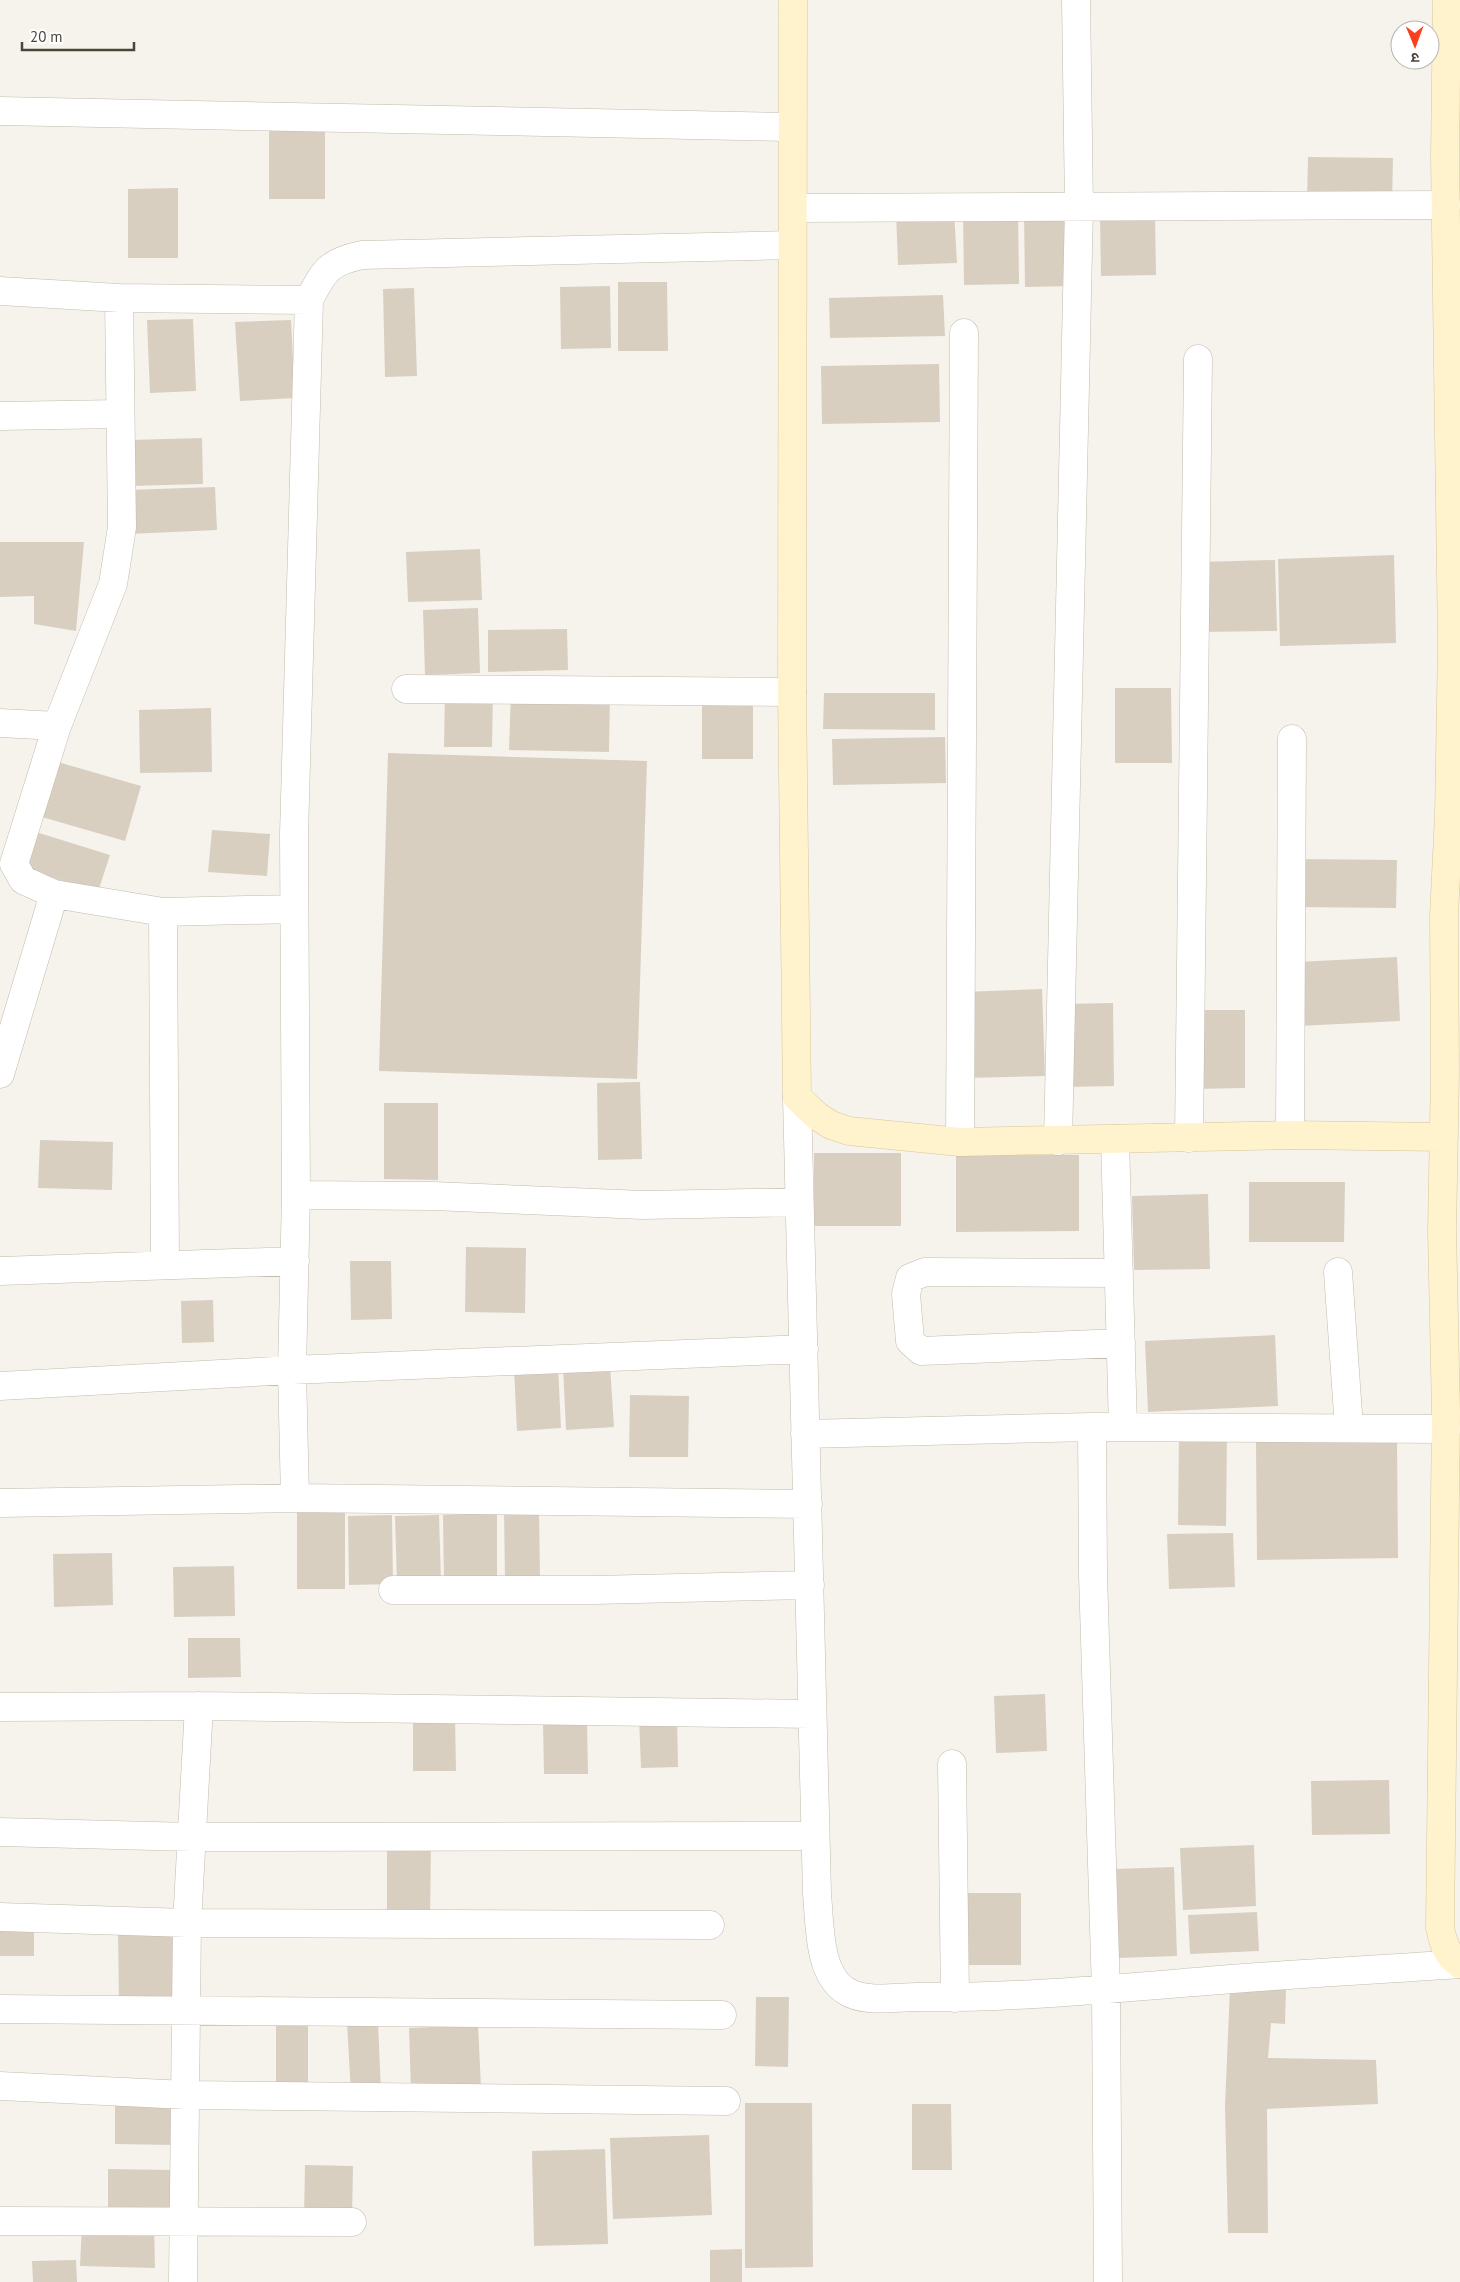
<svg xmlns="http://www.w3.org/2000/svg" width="1460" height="2282" font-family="'PT Sans','Noto Sans Devanagari',sans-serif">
<rect width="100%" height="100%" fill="#f6f3ec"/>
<path fill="#d8cfc1" d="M269 124 325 125V199H269Z
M1308 157 1393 158 1392 203 1307 201Z
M178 188V258H128V189Z
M1018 210 1019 284 964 285 963 211Z
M1073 211V286L1025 287 1024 212Z
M954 212 957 263 898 265 896 213Z
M1155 215 1156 275 1101 276 1100 216Z
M618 282H667L668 351H618Z
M610 286 611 348 561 349 560 287Z
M414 288 417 376 385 377 383 289Z
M943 295 945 336 830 338 829 298Z
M193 319 196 391 150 393 147 320Z
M291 320 295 398 240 401 235 322Z
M939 364 940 422 822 424 821 366Z
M202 438 203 484 130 486 129 440Z
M215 487 217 530 129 534 127 490Z
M0 542H84L76 631 34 624V596L0 597Z
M480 549 482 600 408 602 406 552Z
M1394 555 1396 643 1280 646 1278 559Z
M1275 560 1277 631 1201 632 1199 562Z
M478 608 480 673 425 675 423 610Z
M567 629 568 670 488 672V630Z
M1115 688H1171L1172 763H1115Z
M511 691 610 693 609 752 509 750Z
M445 692 493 693 492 747H444Z
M824 693H935V730L823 729Z
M702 703H753V759H702Z
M211 708 212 772 140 773 139 710Z
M945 737 946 783 833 785 832 739Z
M388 753 647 761 637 1079 379 1071Z
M51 760 141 786 125 841 35 815Z
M212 830 270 834 267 876 208 872Z
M36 832 110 855 98 892 24 869Z
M1297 859 1397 860 1396 908 1296 907Z
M1397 957 1400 1021 1299 1026 1297 962Z
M1042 989 1045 1076 964 1078 961 992Z
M1113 1003 1114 1086 1068 1087 1066 1004Z
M1193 1010H1245V1088L1194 1089Z
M640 1082 642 1159 598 1160 597 1083Z
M384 1103H438V1180L384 1179Z
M40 1140 113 1142 112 1190 38 1188Z
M814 1153H901V1226H814Z
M956 1155H1079V1231L956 1232Z
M1249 1182H1345L1344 1242H1249Z
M1208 1194 1210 1269 1134 1270 1132 1196Z
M466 1247 526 1248 525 1313 465 1312Z
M350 1261H391L392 1319 351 1320Z
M213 1300 214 1342 182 1343 181 1301Z
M1275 1335 1278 1406 1148 1412 1145 1341Z
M610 1365 614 1427 566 1430 563 1367Z
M558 1366 561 1428 517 1431 514 1369Z
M630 1395 689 1396 688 1457H629Z
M1179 1429H1227L1226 1526 1178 1525Z
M1397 1441 1398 1558 1257 1560 1256 1442Z
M297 1505H345V1589H297Z
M539 1511 540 1578H505L504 1512Z
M497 1513V1577L444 1581 443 1515Z
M392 1515 393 1584 349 1585 348 1516Z
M439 1515 441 1582 397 1584 395 1516Z
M1233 1533 1235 1587 1169 1589 1167 1534Z
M112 1553 113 1605 54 1607 53 1554Z
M234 1566 235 1616 174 1617 173 1567Z
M188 1638H240L241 1677 188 1678Z
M1045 1694 1047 1751 996 1753 994 1696Z
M677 1715 678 1767 641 1768 639 1717Z
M413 1716H455L456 1771H413Z
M587 1722 588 1774H544L543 1723Z
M1389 1780 1390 1834 1312 1835 1311 1781Z
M387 1840H431L430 1920 387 1919Z
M1254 1845 1256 1906 1183 1910 1180 1848Z
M1174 1867 1177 1956 1117 1958 1115 1869Z
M961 1893H1021V1965H960Z
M1257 1912 1259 1951 1190 1954 1188 1915Z
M0 1922H34V1956H0Z
M173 1927V2004L119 2005 118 1929Z
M1230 1987 1286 1988 1285 2024 1271 2023 1268 2058 1376 2060 1378 2104 1267 2109 1268 2233H1228L1225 2106Z
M756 1997H789L788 2067 755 2066Z
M378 2022 381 2092 351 2093 347 2023Z
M478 2025 481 2087 411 2091 409 2028Z
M276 2026H308V2091H276Z
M115 2101 174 2102V2145L115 2144Z
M745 2103H812L813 2267 745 2268Z
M912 2104H951L952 2170H912Z
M709 2135 712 2215 613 2219 610 2138Z
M605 2149 608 2244 534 2246 532 2151Z
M305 2165 353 2166 352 2220 304 2219Z
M108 2169 171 2170 170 2209H108Z
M154 2223 155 2268 80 2266 82 2224Z
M742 2249V2282H710V2250Z
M76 2260 77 2282H33L32 2261Z"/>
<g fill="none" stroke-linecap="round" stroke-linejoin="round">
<g stroke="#c2bbae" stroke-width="29">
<path id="street" d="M0 111 792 127
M794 208 1446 205
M0 291 119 298 309 300
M119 298 122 527 113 584 57 726 14 864 23 880 54 894 163 912 294 909
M0 416 118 414
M406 689 792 692
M0 723 57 726
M163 912 165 1265
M0 1074 54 894
M797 1097 817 1894C820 1924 818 1974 846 1991 865 2003 895 1997 917 1997 1014 1998 1110 1989 1207 1981 1291 1974 1375 1970 1459 1964
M1290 1135 1292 739
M1189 1138 1198 359
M1115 1139 1123 1427
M1058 1141 1079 207 1076 0
M960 1142 964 333
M296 1195 433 1196 643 1205 799 1202
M0 1271 295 1261
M1338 1272 1349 1428
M1119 1273 925 1272 910 1278 906 1294 910 1341 921 1351 1121 1343
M0 1386 292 1370 804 1349
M1092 1427 1093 1575 1106 1991 1108 2282
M805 1434 1092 1427 1446 1429
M295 1498 292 1370 296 1195 294 835 309 300C324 271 328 262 362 255L792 245
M0 1503 295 1498 808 1504
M393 1590H595L810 1585
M0 1707 199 1706 811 1714
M952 1764 955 1998
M0 1832 191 1837 815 1836
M0 1917 187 1923 710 1925
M0 2009 722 2015
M0 2086 186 2095 726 2101
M0 2221 352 2222
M183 2282 187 1923 199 1706"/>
</g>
<g stroke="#d6c79b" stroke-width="29">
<path id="secondary" d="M793 0 792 692 797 1097 817 1116 831 1125 849 1131 960 1142 1290 1135 1444 1137
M1447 0 1445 157 1452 644 1449 815 1444 916 1445 1074 1442 1230 1446 1413 1440 1928C1443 1942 1447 1956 1460 1964"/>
</g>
<use href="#street" stroke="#fff" stroke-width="28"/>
<use href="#secondary" stroke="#fff3cd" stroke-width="28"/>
</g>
<g transform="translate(1415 45) rotate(179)"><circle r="24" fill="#ffffff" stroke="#b7b4b0"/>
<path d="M0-4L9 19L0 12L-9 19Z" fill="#fc3f1d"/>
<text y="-8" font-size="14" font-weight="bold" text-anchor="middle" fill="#4b4439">उ</text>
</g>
<path d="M22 42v8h112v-8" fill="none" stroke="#4b4439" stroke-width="2.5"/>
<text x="30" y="42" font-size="15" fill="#4b4439" stroke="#ffffff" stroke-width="4" paint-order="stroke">20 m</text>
</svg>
